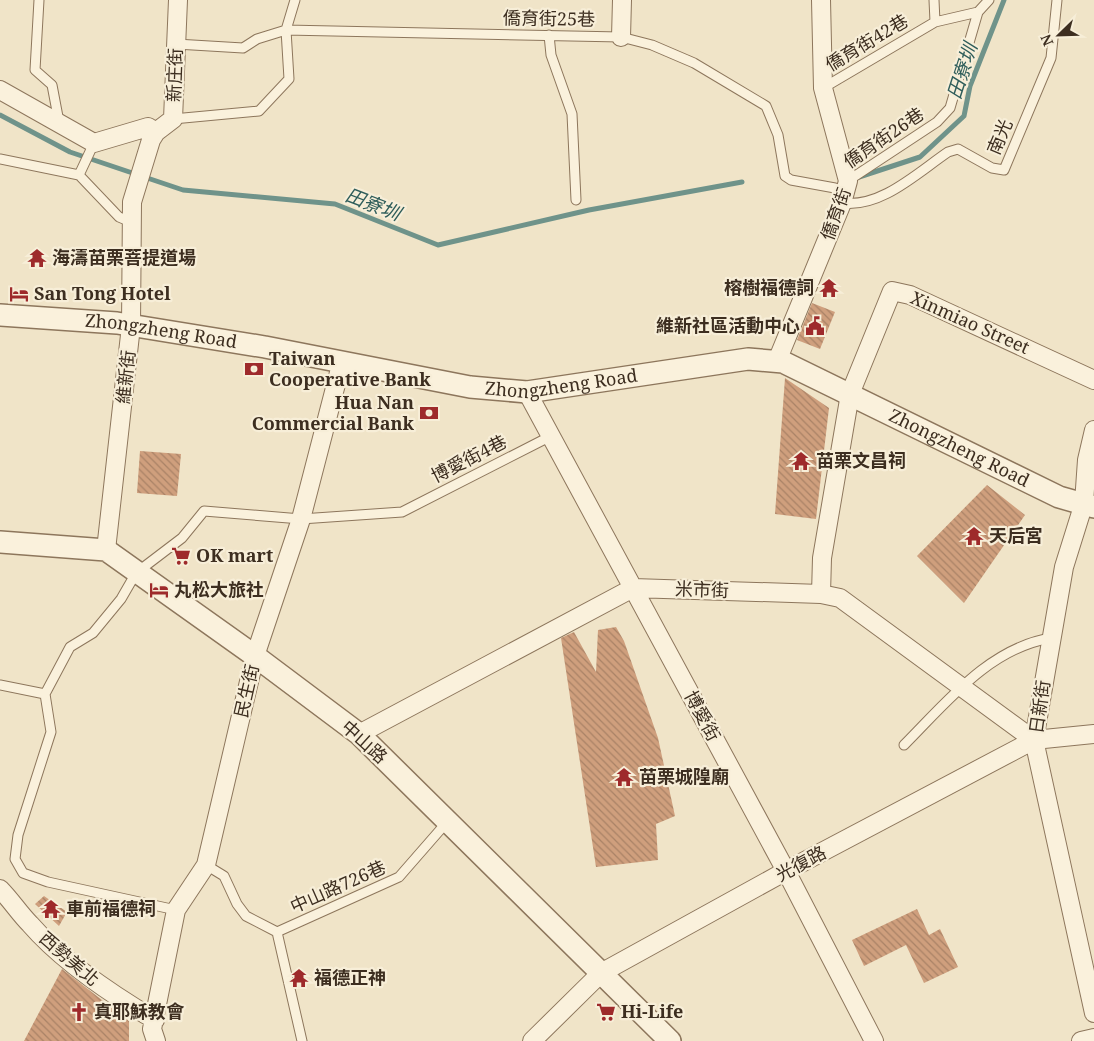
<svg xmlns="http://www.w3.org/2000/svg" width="1094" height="1041" font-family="'Noto Serif','Noto Sans TC',serif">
<defs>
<pattern id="building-back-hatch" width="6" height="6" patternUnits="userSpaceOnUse" patternTransform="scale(1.25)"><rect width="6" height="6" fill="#cf9f7d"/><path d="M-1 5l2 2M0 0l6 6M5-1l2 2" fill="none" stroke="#a98266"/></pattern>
</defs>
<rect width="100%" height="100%" fill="#f0e4c8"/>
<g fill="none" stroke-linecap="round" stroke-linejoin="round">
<path stroke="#6f938a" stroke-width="5" d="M0 115 70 152 183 190 335 204 438 245 589 210 742 182
M859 177 920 157 964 116 970 86 1004 0"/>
</g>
<path fill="url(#building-back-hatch)" d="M812 303 835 312 820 349 797 340Z
M785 378 829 408 816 519 775 514Z
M140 451 181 454 177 496 137 493Z
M987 485 1025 515 964 603 917 556Z
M616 627 624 641 658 738 675 816 656 824 658 860 596 867 561 638 574 632 596 672 598 630Z
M44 896 67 912 59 926 35 904Z
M917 909 929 935 940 929 958 967 924 983 906 945 864 966 852 940Z
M62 969 129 1021V1041H24Z"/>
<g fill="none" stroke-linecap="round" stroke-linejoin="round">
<g stroke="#8d765c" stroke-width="11">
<path id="service" d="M39 0 35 70 52 85 59 122
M935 22 978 12
M549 35 551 55 572 114 576 200
M176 44 243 48 257 39 286 30 621 37 652 45 694 63 766 106 778 135 785 176 791 180 835 188 842 203C881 208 917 173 948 152L958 149 992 168 1004 170 1051 58 1057 0
M823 88 935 22 934 0
M173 119 259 111 289 79 286 30 295 0
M0 159 79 175 119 217 131 222
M79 175 94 143
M846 182 937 122 950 108 978 12 989 0
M0 685 45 694 51 732 18 835 15 859 23 873 48 882 176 910
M45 694 70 647 93 633 121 599 136 573 182 538 204 511 301 519 402 512 551 436
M904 745C946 703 989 648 1051 638
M206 865 224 876 237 904 246 916 277 932
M277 932 399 877 447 822
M277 932 302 1041"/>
</g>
<g stroke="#8d765c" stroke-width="20">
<path id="minor" d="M621 37 622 0
M0 90 94 143 148 127 156 132
M777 361 842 203 848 181 823 88 821 0
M527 392 786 871 874 1041
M1094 430 1087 460 1084 503 1064 567 1034 740 1094 1013
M106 550 131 326 132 202 151 140 156 132 173 119 178 0
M821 594 822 558 850 394 892 291 910 295 1094 380
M359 734 633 588 821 594 840 598 1034 740
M0 889C11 900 19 913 30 924 63 962 111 994 155 1020
M156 1041 152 1029 176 910 206 865 255 656 301 519 342 361
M532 1041 601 973 786 871 1034 740 1094 734
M1081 1041 1094 1038"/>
</g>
<g stroke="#8d765c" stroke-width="24">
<g id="tertiary">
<path id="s1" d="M0 315 117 323 265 347 470 387 527 392 748 359 783 362 1059 497 1094 507"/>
<path d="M0 542 106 550 255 656 359 734 670 1041"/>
</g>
</g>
<use href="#service" stroke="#faf1dc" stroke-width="9"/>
<use href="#minor" stroke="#faf1dc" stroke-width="18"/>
<use href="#tertiary" stroke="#faf1dc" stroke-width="21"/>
</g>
<defs>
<g id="temple-bare" transform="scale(1.5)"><path d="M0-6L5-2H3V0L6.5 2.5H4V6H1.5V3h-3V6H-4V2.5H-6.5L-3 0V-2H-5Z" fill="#9e2a2b" stroke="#f7eed8" stroke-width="2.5" paint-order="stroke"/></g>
<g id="hotel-bare" transform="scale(1.5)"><path d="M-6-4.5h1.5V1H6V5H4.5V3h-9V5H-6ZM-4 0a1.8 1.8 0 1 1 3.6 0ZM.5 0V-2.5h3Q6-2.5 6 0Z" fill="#9e2a2b" stroke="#f7eed8" stroke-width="2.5" paint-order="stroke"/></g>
<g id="civic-bare" transform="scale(1.5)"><path d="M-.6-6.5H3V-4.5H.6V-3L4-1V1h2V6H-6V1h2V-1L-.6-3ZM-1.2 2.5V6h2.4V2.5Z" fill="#9e2a2b" stroke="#f7eed8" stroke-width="2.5" paint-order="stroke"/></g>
<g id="bank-bare" transform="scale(1.5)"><path d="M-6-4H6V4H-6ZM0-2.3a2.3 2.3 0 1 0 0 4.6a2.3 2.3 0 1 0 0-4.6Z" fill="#9e2a2b" stroke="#f7eed8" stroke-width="2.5" paint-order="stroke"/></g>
<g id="supermarket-bare" transform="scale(1.5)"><path d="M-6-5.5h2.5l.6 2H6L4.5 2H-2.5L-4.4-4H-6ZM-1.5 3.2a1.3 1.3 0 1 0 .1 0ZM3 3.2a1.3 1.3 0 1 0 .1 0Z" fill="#9e2a2b" stroke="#f7eed8" stroke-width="2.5" paint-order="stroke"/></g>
<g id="church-bare" transform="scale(1.5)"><path d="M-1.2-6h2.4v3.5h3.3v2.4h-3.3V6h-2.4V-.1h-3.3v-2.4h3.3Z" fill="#9e2a2b" stroke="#f7eed8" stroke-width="2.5" paint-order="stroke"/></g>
</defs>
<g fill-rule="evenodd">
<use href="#temple-bare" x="37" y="258"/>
<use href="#temple-bare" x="829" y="288"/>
<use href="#hotel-bare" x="19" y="294"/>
<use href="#civic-bare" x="815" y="326"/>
<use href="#bank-bare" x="254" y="369"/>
<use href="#bank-bare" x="429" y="413"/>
<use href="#temple-bare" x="801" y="461"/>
<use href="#temple-bare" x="974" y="536"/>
<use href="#supermarket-bare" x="181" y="556"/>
<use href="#hotel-bare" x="159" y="590"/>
<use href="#temple-bare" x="624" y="777"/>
<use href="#temple-bare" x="51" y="909"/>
<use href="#temple-bare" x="299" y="978"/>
<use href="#church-bare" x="79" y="1012"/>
<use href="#supermarket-bare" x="606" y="1012"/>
</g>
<g text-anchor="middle" stroke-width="4.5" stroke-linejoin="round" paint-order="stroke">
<g font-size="18" fill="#3d2e20" stroke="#f7eed8">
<text transform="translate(549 19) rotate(1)" y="6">僑育街25巷</text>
<text transform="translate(867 43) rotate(-31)" y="6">僑育街42巷</text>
<text transform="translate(175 75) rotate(-88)" y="6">新庄街</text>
<text transform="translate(1000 137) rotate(-67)" y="6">南光</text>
<text transform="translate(884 138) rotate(-34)" y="6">僑育街26巷</text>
<text transform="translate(836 214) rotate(-70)" y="6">僑育街</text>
<text transform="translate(970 323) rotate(24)" y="6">Xinmiao Street</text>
<text dy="6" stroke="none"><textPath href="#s1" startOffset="162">Zhongzheng Road</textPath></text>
<text transform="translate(126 377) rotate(-84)" y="6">維新街</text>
<text dy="6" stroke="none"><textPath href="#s1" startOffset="568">Zhongzheng Road</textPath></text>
<text dy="6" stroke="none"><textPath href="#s1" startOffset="988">Zhongzheng Road</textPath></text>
<text transform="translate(469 459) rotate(-27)" y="6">博愛街4巷</text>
<text transform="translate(702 590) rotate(2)" y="6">米市街</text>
<text transform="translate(247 691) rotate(-77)" y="6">民生街</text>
<text transform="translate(1040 707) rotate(-82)" y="6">日新街</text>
<text transform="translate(702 716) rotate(62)" y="6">博愛街</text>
<text transform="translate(364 742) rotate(42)" y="6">中山路</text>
<text transform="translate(801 864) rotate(-28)" y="6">光復路</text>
<text transform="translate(338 887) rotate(-24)" y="6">中山路726巷</text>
<text transform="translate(69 959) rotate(41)" y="6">西勢美北</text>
</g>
<g font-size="18" font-weight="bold" fill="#3d2e20" stroke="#f7eed8" text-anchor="start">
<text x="52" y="264">海濤苗栗菩提道場</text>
<text x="814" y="294" text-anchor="end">榕樹福德詞</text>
<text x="34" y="300">San Tong Hotel</text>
<text x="800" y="332" text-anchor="end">維新社區活動中心</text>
<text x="269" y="365">Taiwan<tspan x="269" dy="21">Cooperative Bank</tspan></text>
<text x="414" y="409" text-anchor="end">Hua Nan<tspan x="414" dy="21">Commercial Bank</tspan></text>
<text x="816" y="467">苗栗文昌祠</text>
<text x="989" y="542">天后宮</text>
<text x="196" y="562">OK mart</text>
<text x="174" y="596">丸松大旅社</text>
<text x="639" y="783">苗栗城隍廟</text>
<text x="66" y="915">車前福德祠</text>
<text x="314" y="984">福德正神</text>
<text x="94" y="1018">真耶穌教會</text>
<text x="621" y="1018">Hi-Life</text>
</g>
<g font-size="19" font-style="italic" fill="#2f5d5a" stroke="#f7eed8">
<text transform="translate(962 71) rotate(-72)" y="7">田寮圳</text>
<text transform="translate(373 204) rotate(21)" y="7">田寮圳</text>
</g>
</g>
<g transform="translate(1059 35) rotate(247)" stroke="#f7eed8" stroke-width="4" paint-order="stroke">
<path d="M0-4L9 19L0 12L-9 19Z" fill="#3d2e20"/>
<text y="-8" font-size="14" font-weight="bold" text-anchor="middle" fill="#3d2e20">N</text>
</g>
</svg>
